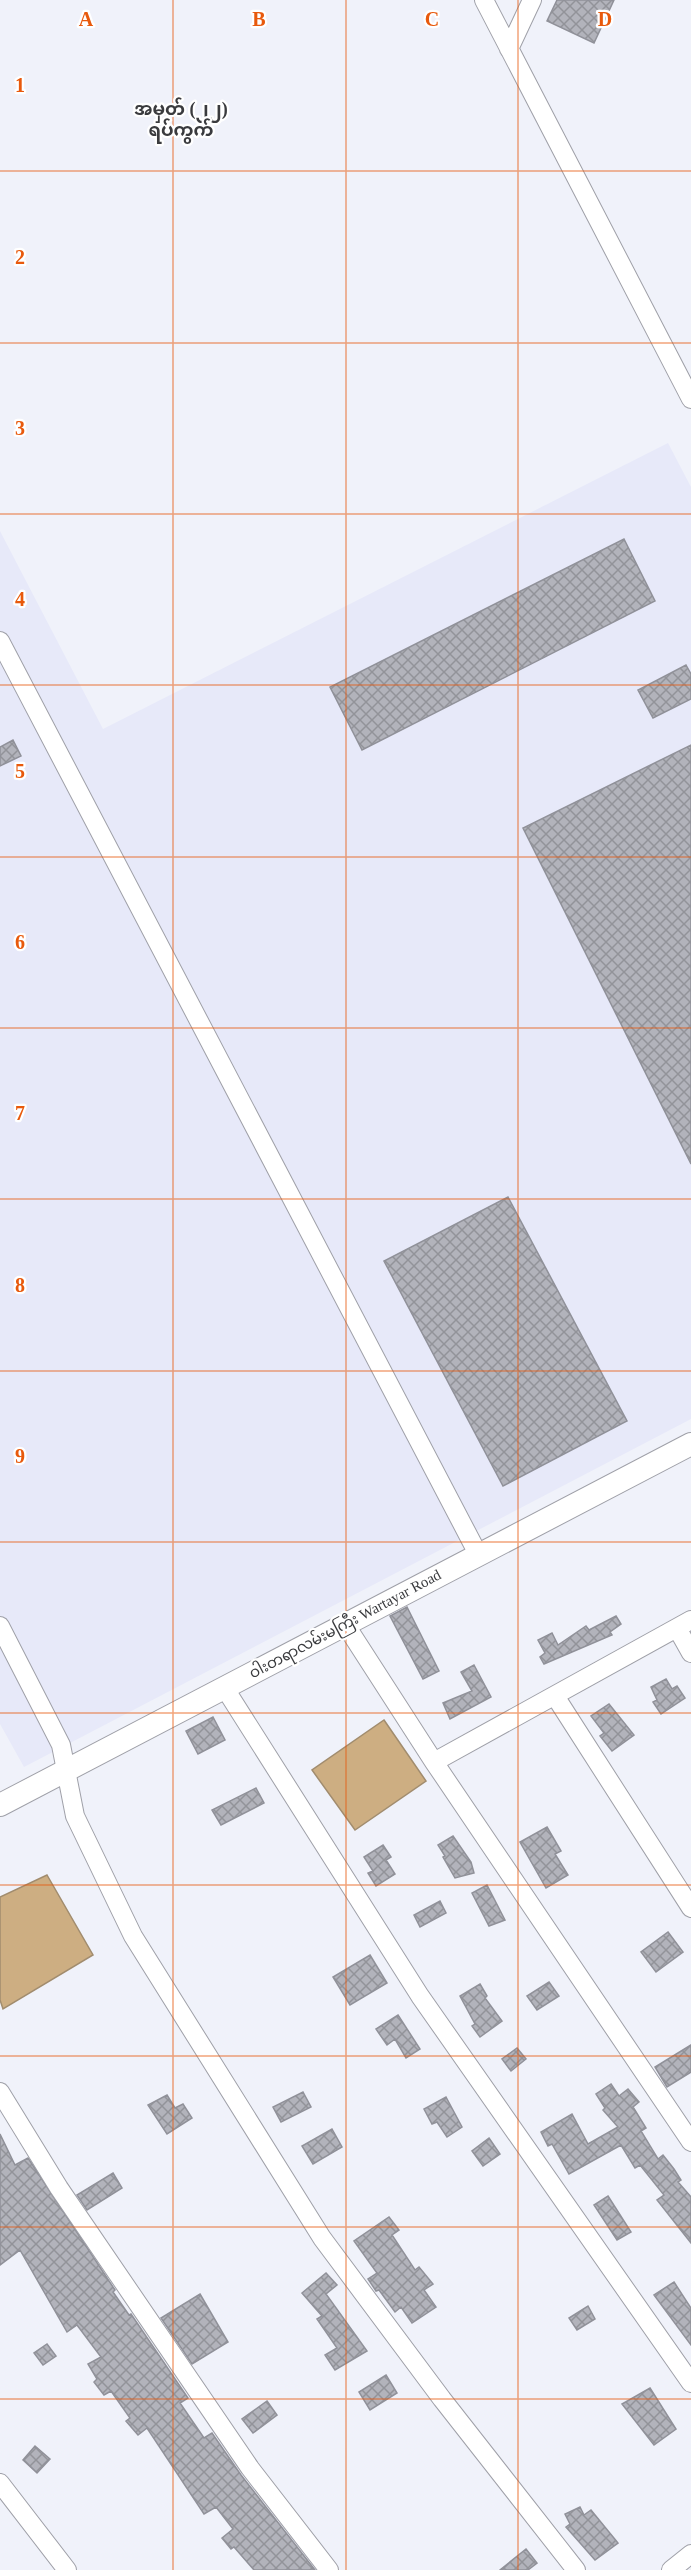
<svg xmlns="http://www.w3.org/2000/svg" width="691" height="2570" font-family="'Times New Roman','Noto Sans Myanmar',serif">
<defs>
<pattern id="building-cross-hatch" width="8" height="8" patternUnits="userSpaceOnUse" patternTransform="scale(1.5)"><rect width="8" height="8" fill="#b2b3bb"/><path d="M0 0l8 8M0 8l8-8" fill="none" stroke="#929399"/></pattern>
</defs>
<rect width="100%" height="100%" fill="#f0f2fa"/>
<path fill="#e7e9f9" d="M668 443 691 487V1419L24 1767 0 1724V531L103 729Z"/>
<path fill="#cdae82" stroke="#a18c6e" stroke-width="1.5" d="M384 1720 426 1781 355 1830 312 1770Z
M47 1875 93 1955 3 2009 0 2000V1897Z"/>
<path fill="url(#building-cross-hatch)" stroke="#909199" stroke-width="1.5" d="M557 0H614L594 43 547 21Z
M624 539 655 601 362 750 330 687Z
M686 665 691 674V699L653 718 638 690Z
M13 740 21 756 0 766V747Z
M691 745V1164L523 828Z
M508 1197 627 1421 503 1486 384 1261Z
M407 1607 439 1671 423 1679 390 1616Z
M616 1616 621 1624 610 1632 612 1635 544 1664 540 1657 545 1653 538 1640 552 1633 558 1645 586 1626 589 1630Z
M474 1665 491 1697 450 1719 443 1703 472 1691 461 1672Z
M666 1679 672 1689 677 1686 685 1698 661 1714 653 1702 657 1700 651 1687Z
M609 1704 634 1735 612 1751 600 1736 604 1733 591 1716Z
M213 1717 225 1740 198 1754 186 1731Z
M256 1788 264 1803 221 1825 212 1810Z
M547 1827 561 1851 555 1854 568 1875 546 1888 520 1842Z
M453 1836 471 1862 474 1873 455 1878 443 1857 445 1856 438 1845Z
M383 1845 391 1857 386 1860 395 1874 376 1886 368 1873 373 1871 364 1857Z
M487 1885 505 1920 489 1926 472 1893Z
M440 1901 446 1913 420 1927 414 1915Z
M668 1932 683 1952 656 1972 641 1952Z
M370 1955 387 1983 350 2005 333 1977Z
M549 1982 559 1996 537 2010 527 1996Z
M480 1984 487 1996 485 1998 502 2021 480 2037 472 2026 475 2024 460 1996Z
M398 2015 420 2049 406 2058 395 2039 387 2045 376 2029Z
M691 2045V2072L667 2087 655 2067Z
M517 2048 526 2059 511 2071 502 2059Z
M611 2084 619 2096 628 2089 639 2102 633 2107 646 2128 641 2131 658 2159 663 2155 674 2169 681 2180 678 2182 691 2197V2243L657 2200 664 2195 640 2165 635 2168 621 2145 569 2174 552 2144 548 2146 541 2132 572 2114 588 2144 618 2127 603 2110 605 2108 596 2094Z
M303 2092 311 2107 281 2122 273 2107Z
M167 2095 175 2108 183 2104 192 2118 167 2134 148 2105Z
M446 2097 462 2127 447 2137 437 2122 432 2124 424 2109Z
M332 2129 342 2147 313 2164 302 2146Z
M0 2134 15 2165 28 2158 115 2290 113 2292 129 2315 131 2314 188 2398 180 2403 204 2438 212 2433 241 2475 315 2570H254L234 2547 231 2549 222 2538 233 2529 216 2507 204 2514 147 2428 138 2435 126 2421 130 2418 111 2391 104 2395 94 2382 97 2379 88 2364 101 2357 77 2325 67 2332 20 2250 0 2265Z
M489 2138 500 2154 483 2166 472 2151Z
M113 2173 122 2188 87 2210 77 2195Z
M608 2196 631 2232 617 2240 594 2205Z
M389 2217 399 2230 392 2235 415 2270 419 2267 433 2284 424 2290 436 2307 412 2323 401 2307 395 2312 379 2290 376 2291 368 2279 377 2273 354 2241Z
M326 2273 337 2285 326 2294 367 2351 335 2370 325 2355 337 2348 317 2319 322 2316 302 2293Z
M674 2282 691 2308V2345L654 2295Z
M200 2294 228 2342 192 2364 161 2318Z
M588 2306 595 2319 577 2330 569 2318Z
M47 2344 56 2356 43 2365 34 2353Z
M386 2375 397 2393 370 2410 359 2392Z
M650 2388 676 2429 654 2445 622 2404Z
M267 2401 277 2415 253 2433 242 2419Z
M35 2446 50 2459 37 2473 23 2460Z
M580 2507 584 2515 591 2510 618 2543 595 2560 566 2527 570 2524 565 2514Z
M526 2549 537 2563 528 2570H500Z"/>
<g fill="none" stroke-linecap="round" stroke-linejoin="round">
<g stroke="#9fa0a8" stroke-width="20">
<path id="minor" d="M484 0 691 399
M509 49 532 0
M0 641 478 1554
M345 1624 434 1762 691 2142
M0 1626 61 1745 75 1816 133 1936 322 2238 442 2399 576 2570
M677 1628 691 1653
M224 1687 420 1996 691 2383
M555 1696 691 1908
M434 1762 691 1620
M0 2092 59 2188 250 2468 329 2570
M0 2483 67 2570
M671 2570 691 2554"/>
</g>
<g stroke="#9fa0a8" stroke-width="24">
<path id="tertiary" d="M0 1805 691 1444"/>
</g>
<use href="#minor" stroke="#fff" stroke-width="18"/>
<use href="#tertiary" stroke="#fff" stroke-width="22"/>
</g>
<path fill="none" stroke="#e8590c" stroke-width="1.5" stroke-opacity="0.55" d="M173 0V2570M346 0V2570M518 0V2570M0 171H691M0 343H691M0 514H691M0 685H691M0 857H691M0 1028H691M0 1199H691M0 1371H691M0 1542H691M0 1713H691M0 1885H691M0 2056H691M0 2227H691M0 2399H691"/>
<g text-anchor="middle" stroke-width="4.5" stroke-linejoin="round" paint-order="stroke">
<g font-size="15" fill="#3a3b3e" stroke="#fff">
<text transform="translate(345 1624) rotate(-28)" y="5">ဝါးတရာလမ်းမကြီး Wartayar Road</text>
</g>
<g font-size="18" font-weight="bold" fill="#3a3b3e" stroke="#fff">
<text x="181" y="115">အမှတ် (၂၂)<tspan x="181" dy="21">ရပ်ကွက်</tspan></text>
</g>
</g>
<g font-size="20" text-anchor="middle" font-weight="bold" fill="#e8590c" stroke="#fff" stroke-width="4.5" stroke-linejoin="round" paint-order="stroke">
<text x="86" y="26">A</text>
<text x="259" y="26">B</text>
<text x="432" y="26">C</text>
<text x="605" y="26">D</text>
<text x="20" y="92">1</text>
<text x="20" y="264">2</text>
<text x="20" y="435">3</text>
<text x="20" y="606">4</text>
<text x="20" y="778">5</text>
<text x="20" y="949">6</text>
<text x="20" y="1120">7</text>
<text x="20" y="1292">8</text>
<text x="20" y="1463">9</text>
</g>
</svg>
